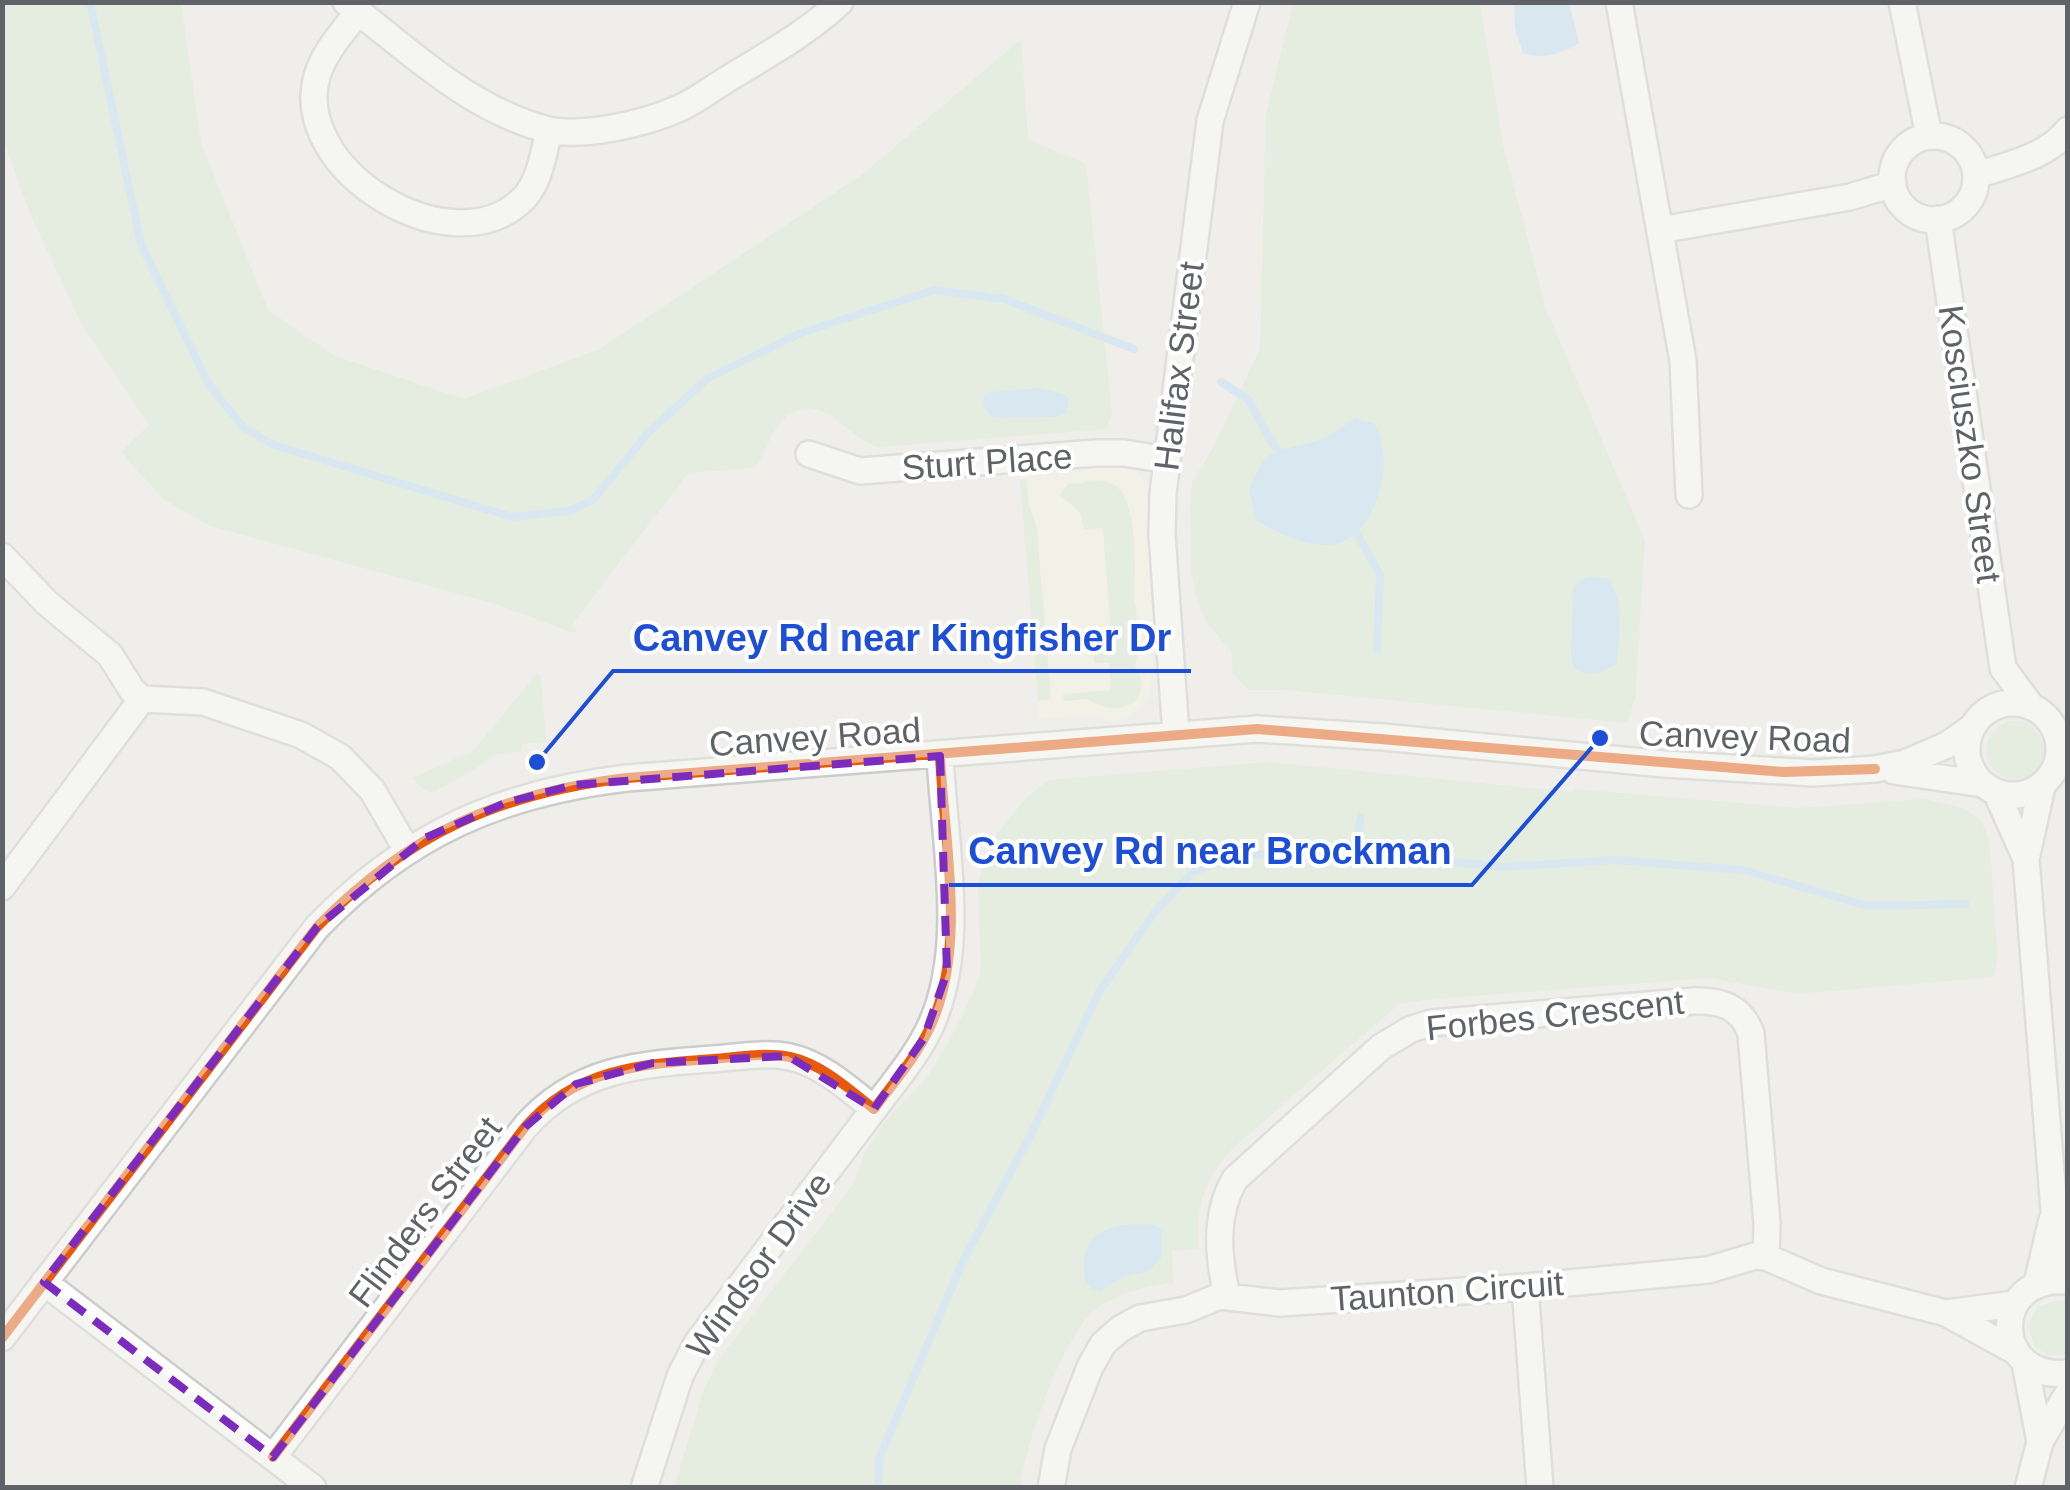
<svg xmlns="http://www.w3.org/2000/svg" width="2070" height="1490" font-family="Helvetica,sans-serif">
<rect width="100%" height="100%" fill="#efeeea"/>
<path fill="#f7f3e4" d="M1121 464 1136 470 1149 492 1156 634 1149 696 1142 708 1124 719 1111 720 1093 715 1039 719 1019 469Z"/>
<path fill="#d8ebd6" d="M3 3H181L201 143 268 310 335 356 463 399 598 350 864 173 1021 39 1028 139 1086 164 1112 413 1107 429 879 447C847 441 821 383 782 421 768 435 767 455 753 468L688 473 572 625 576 629 573 633 499 605 210 526 163 499 121 452 149 425 83 327 32 218 3 139Z
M1293 3H1480L1503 145 1546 309 1645 541 1635 699 1627 723 1287 690H1248L1233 674 1231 651 1207 623 1196 598 1191 570 1190 504 1192 482 1213 448 1260 349 1266 115Z
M1026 479 1029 505 1037 528 1051 699 1038 701 1020 480Z
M1089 480C1097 481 1107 481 1113 484 1139 497 1135 574 1134 600 1138 613 1135 623 1141 634L1135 644 1138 652 1135 665C1157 703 1117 720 1088 699L1064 701 1063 694 1111 690 1109 663H1094L1093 650 1112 648 1103 528 1084 529 1080 512 1060 495 1069 483 1079 484Z
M537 673 541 676 546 742 522 744V751L493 755 486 762 435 792C425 794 419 786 413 778L474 750Z
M1986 750a29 29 0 1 1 58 0a29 29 0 1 1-58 0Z
M1268 762 1573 792 1574 789 1798 808 1924 799 1964 808 1981 820 1989 840 1998 958 1993 977 1798 994 1710 978 1423 1000 1399 1004 1233 1148C1203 1181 1196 1205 1199 1249L1172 1251 1173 1283C1145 1286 1116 1293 1094 1311 1061 1340 1026 1444 1020 1487L674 1488 702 1395 717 1362 855 1182 863 1156 887 1119 931 1072 961 1019 981 973 978 887 985 855 997 834 1025 799 1048 780Z
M2058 1300 2067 1302V1354L2049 1356 2035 1347 2028 1326 2037 1307Z"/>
<path fill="#bfe0f9" d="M1514 3H1569L1579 43C1563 54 1541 60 1523 53L1515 29Z
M1039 388 1066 395 1069 399 1067 413 1057 417 994 418C985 412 982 406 984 396L991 392Z
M1356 418 1375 424C1393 456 1382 515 1351 537 1325 557 1279 535 1256 520L1249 489 1264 458 1280 450 1322 440Z
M1589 577 1607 578C1625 599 1620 639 1616 665 1601 673 1590 677 1574 668L1571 661 1573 588 1578 581Z
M1123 1225H1155L1162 1230 1161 1258 1149 1271 1124 1276 1101 1291 1094 1290 1085 1282C1080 1250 1090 1230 1123 1225Z"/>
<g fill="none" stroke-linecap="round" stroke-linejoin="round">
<path stroke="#bfe0f9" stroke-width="8" d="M90 2 141 244 209 385 243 427 274 445 512 517 568 511 592 501 649 432 707 379 801 333 934 290 1004 299 1134 349
M1221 382 1248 399 1271 441 1284 457
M1353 527 1380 575 1377 650
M1355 852 1502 867 1615 860 1743 870 1868 906 1966 904
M878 1488 879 1459 962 1263 1031 1134 1099 992 1154 913 1193 872 1239 855 1355 852 1361 817"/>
<g stroke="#cbcccc" stroke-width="30">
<path id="minor" d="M346 2C407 49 469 109 545 129 581 139 647 123 680 108 696 101 711 89 726 80 765 56 806 34 840 2
M1619 2 1683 361 1689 495
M1902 2 1929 136
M358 12C343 32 324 52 317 76 290 171 452 268 522 200 540 183 543 154 549 131
M1892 178a42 42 0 1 1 84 0a42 42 0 1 1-84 0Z
M1977 175C2007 165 2047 157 2068 130
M1938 219 2003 668 2031 706
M1660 230 1850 197 1893 184
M809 454 860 471 1096 453H1124L1167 460
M2 556 47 603 110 655 132 690 142 699 203 702 301 735 340 757 372 790 407 850
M1967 749a46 46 0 1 1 92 0a46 46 0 1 1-92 0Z
M1176 735 1162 534 1163 493 1210 121 1247 2
M1894 771 1983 784
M2042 786 2026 859 2054 1210 2068 1277
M1996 792 2026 859
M2 887 142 699
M2068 1281C1988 1274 1992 1382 2068 1373
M44 1282 313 1488
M2037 1283 2052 1220
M1525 1287 1540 1488
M1227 1296C1218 1256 1214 1215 1235 1179L1381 1047 1411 1029 1431 1023 1694 1001C1721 1000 1742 1007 1751 1034L1767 1224 1766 1257
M1946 1313 2014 1304
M2 1338 317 927C407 834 500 793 627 778L1257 729 1383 737 1664 764 1814 773 1875 769 1905 763 1947 745 1971 728
M2025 1363 2040 1442
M273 1457 525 1127C576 1068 641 1064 713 1059 738 1057 765 1052 790 1057 822 1064 849 1089 874 1109 894 1082 917 1056 931 1025 967 945 944 841 940 756
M644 1488 680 1376 697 1343 874 1109
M1051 1488 1058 1449 1090 1367 1103 1344 1120 1329 1140 1318 1186 1310 1220 1296 1280 1303 1525 1287 1708 1270 1755 1256 1766 1257 1821 1281 1946 1313 2015 1351
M2028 1488 2040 1442 2068 1393"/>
</g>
<use href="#minor" stroke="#fdfcfc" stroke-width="25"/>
<g stroke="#fff" stroke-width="16">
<path id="cycleway" d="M2 1338 317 927C407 834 500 793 627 778L1257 729 1784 772 1875 769
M273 1457 525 1127C576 1068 641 1064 713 1059 738 1057 765 1052 790 1057 822 1064 849 1089 874 1109 894 1082 917 1056 931 1025 967 945 944 841 940 756"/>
</g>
<use href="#cycleway" stroke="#e8590c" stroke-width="10"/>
</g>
<path d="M0 0H2070V1490H0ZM940 756 947 972 924 1038 874 1109 788 1056 653 1063 576 1084 525 1127 273 1457 44 1282 317 927 425 838 505 803 574 785Z" fill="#efeeea" fill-opacity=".55" fill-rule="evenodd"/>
<path fill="none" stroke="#7b2cbf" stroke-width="8" stroke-dasharray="20 12" stroke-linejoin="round" d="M940 756 947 972 924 1038 874 1109 788 1056 653 1063 576 1084 525 1127 273 1457 44 1282 317 927 425 838 505 803 574 785Z"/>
<g text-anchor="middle" stroke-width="8" stroke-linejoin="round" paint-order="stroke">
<g font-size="35" fill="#5f6368" stroke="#fff">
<text transform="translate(1179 366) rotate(-83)" y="12">Halifax Street</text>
<text transform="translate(1970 444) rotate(82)" y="12">Kosciuszko Street</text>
<text transform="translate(987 462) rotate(-4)" y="12">Sturt Place</text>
<text transform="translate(815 737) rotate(-4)" y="12">Canvey Road</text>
<text transform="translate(1745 737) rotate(2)" y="12">Canvey Road</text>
<text transform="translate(1555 1015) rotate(-6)" y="12">Forbes Crescent</text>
<text transform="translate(425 1212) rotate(-53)" y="12">Flinders Street</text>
<text transform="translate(759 1265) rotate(-54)" y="12">Windsor Drive</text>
<text transform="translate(1447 1291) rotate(-4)" y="12">Taunton Circuit</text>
</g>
</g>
<path fill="none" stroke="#1d4ed8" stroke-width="4" d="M537 762L613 671H1191M1600 738L1472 885H949"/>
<g fill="#1d4ed8" stroke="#fff" stroke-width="4">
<circle cx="537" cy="762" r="10"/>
<circle cx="1600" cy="738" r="10"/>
</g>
<g font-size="38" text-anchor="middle" font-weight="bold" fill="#1d4ed8" stroke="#fff" stroke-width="8" stroke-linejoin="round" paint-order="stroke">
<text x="902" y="651">Canvey Rd near Kingfisher Dr</text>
<text x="1210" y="864">Canvey Rd near Brockman</text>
</g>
<rect width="2070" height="1490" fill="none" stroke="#5f6368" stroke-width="10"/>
</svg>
